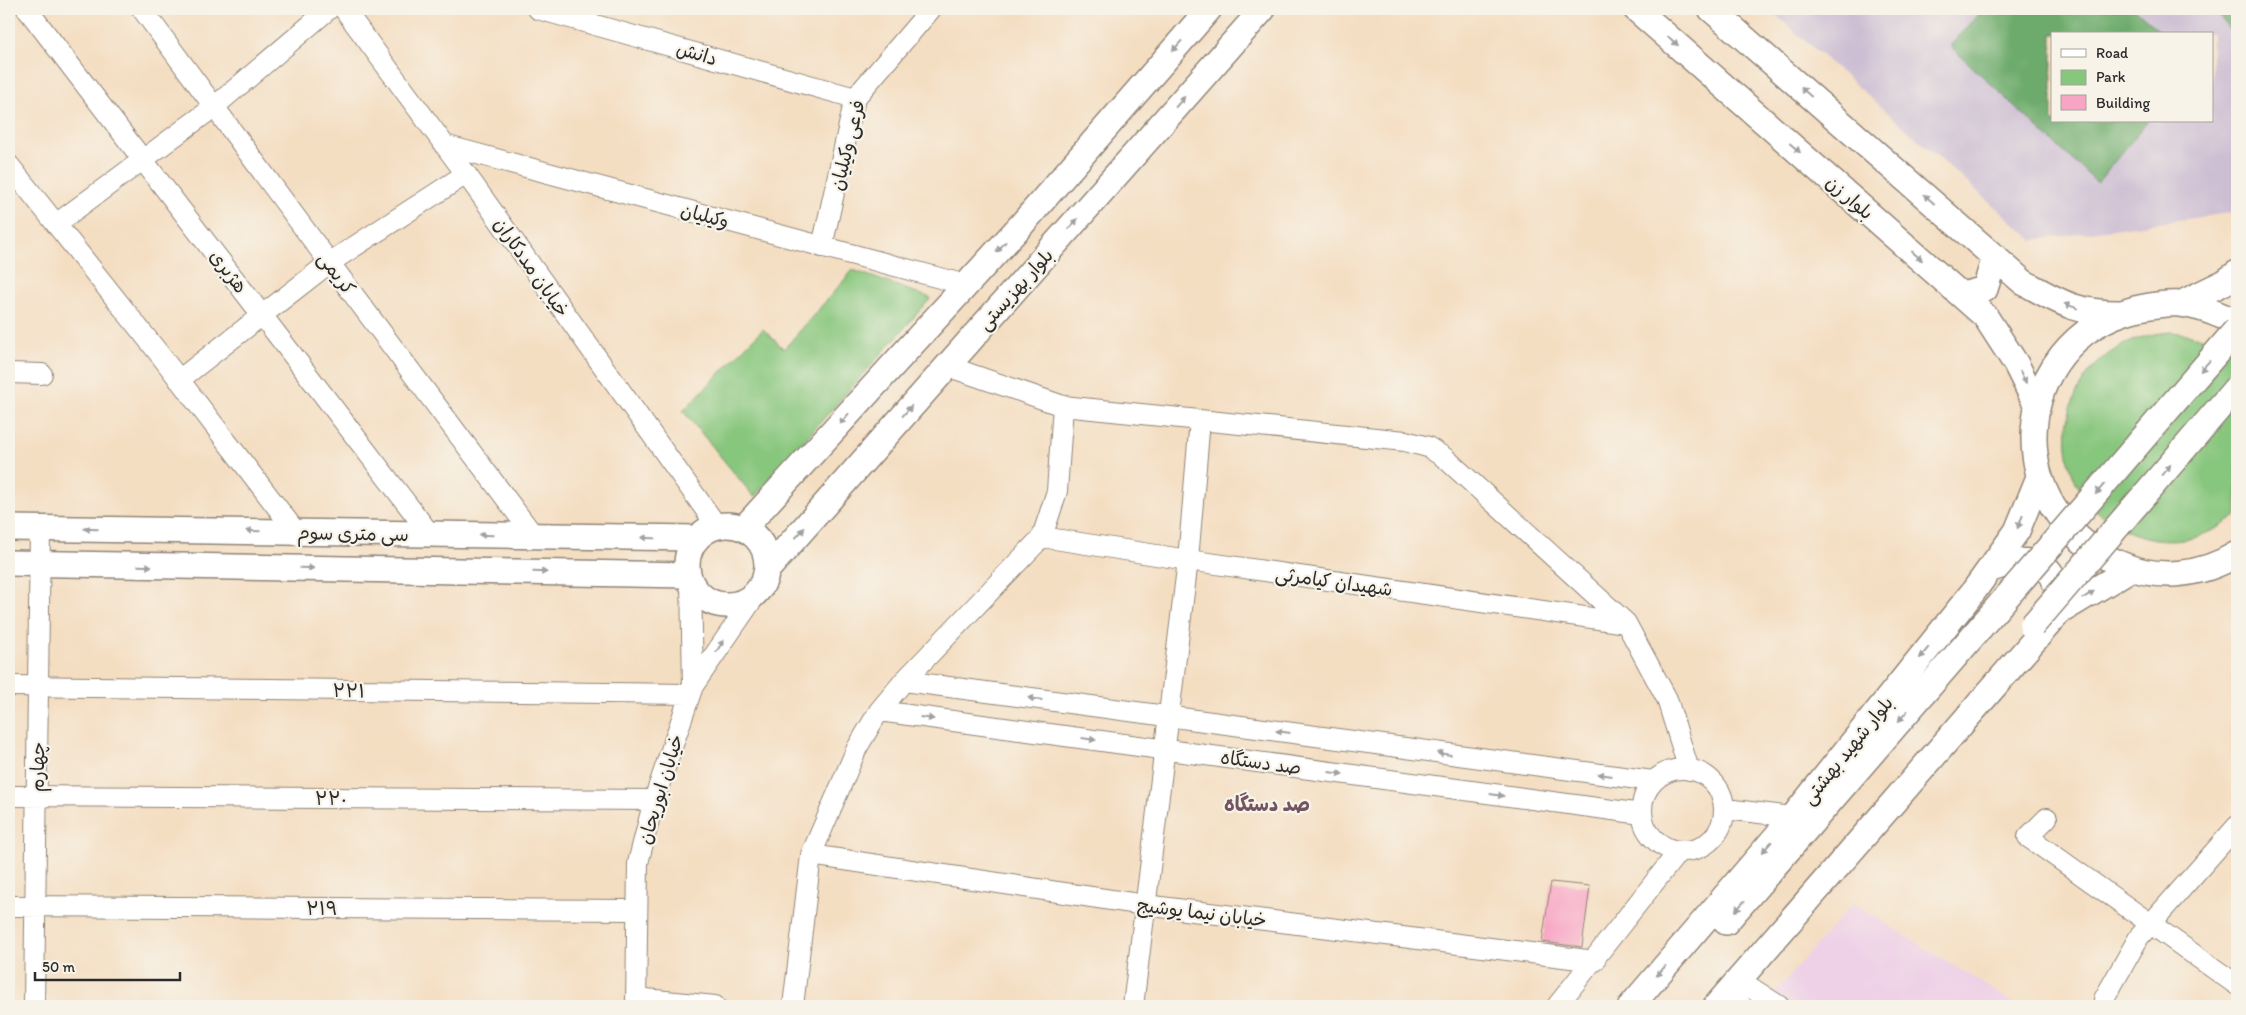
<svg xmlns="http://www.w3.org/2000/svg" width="2246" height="1015" font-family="Itim,'Playpen Sans Arabic',sans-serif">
<rect width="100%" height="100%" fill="#f7f3e8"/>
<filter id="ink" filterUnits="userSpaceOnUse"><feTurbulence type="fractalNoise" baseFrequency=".02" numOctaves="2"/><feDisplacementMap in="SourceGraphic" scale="10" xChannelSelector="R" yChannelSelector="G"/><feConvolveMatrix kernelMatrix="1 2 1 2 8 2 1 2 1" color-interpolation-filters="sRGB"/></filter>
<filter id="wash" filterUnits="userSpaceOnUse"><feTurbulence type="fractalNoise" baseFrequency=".0096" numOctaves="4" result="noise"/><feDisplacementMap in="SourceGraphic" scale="20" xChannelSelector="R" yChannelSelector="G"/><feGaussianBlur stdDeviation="1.12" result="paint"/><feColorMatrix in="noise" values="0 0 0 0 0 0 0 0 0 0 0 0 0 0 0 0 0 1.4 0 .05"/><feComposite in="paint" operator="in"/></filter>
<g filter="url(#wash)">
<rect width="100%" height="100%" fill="#f4dec2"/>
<path fill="#eed0e7" d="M1853 903 2019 1006H1763Z"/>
<path fill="#ccbed3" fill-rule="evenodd" d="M1769 9H2237V212L2033 240ZM2052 34H2212V121H2052Z"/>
<path fill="#87c67d" stroke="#597854" d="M853 270 931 298 754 497 683 411 763 329 784 349Z
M2171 332C2195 334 2218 341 2237 357V515C2214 534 2185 543 2156 539 2030 519 2039 342 2171 332Z"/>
<path fill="#6dab6c" stroke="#4c6b4c" d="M1984 9H2135L2163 34H2052V121H2148L2097 183 1950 46Z
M2213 9H2237V38Z"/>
<g id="blocks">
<path fill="#f8a4c4" d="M1551 882 1590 886 1582 947 1542 942Z"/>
</g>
</g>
<g filter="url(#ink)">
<use href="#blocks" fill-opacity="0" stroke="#908476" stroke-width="1"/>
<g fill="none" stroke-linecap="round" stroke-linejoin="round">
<g stroke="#908476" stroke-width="22">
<path id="minor" d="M27 9 430 534
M142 9 317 246 534 536
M344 9 466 174 717 526
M538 9 855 98
M444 145 966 285
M9 165 161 356 296 532
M56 224 214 107 329 9
M822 247 855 98 931 9
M9 373 42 374
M179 380 329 263 466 174
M1063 406 1405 441 1428 447 1445 458 1626 623 1667 699 1689 770
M1042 537 1188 560 1626 623
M691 581 693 686
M904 681 1653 781
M9 686 690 694
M879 711 1642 814
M1642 810a41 41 0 1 1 82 0a41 41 0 1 1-82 0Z
M9 796 654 800
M1725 809 1793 817
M2047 818 2028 837 2237 985
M811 855 1145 905 1595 961
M9 906 636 910
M1739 980 1779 1006
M1726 995 1742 1006
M636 998 715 1006
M2104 999 2139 937 2237 826
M34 1006 40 528
M636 1006 638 863 654 800 693 686 757 593
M793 1006 811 855 857 748 879 711 904 681 1042 537 1057 491 1063 406 947 366
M1133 1006 1188 560 1200 420
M1557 1006 1679 851"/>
</g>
<g stroke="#908476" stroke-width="28">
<path id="major" d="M1636 9 1985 316 2016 364 2037 406
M1711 9 2023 282C2060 302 2075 313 2119 313
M1962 295 1985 289 1995 257
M2180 304 2225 282 2237 273
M2237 323C2219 314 2200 306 2180 304 2165 303 2149 306 2135 309 2008 342 1999 511 2118 563 2157 581 2201 576 2237 554
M687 565a40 40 0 1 1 80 0a40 40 0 1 1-80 0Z
M9 528 697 538
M744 528 1023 223 1209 9
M9 563 688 575
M767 570 1263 9
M1989 570C2009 562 2041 553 2053 577 2058 587 2058 601 2059 612
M1726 922 2004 600
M1631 1006 1793 817 1973 592 2017 531 2039 477
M1716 1006 2059 612 2130 569"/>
</g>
<use href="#minor" stroke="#fff" stroke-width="20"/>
<use href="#major" stroke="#fff" stroke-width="25"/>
<g stroke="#908476" stroke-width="28" stroke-linecap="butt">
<path id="major-bridge" d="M2004 600 2237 329
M2032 626 2237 387"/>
</g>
<use href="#major-bridge" stroke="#fff" stroke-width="25"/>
</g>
<defs><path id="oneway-solid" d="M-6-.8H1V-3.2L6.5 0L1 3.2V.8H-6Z" transform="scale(1.25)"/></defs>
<g fill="#a0a0a0">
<use href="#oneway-solid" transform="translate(1673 41) rotate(41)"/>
<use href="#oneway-solid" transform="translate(1177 46) rotate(131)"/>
<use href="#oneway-solid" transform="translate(1806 92) rotate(-139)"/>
<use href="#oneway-solid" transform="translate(1180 102) rotate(-49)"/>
<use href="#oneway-solid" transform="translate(1795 148) rotate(41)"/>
<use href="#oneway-solid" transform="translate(1929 199) rotate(-139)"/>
<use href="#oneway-solid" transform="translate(1073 224) rotate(-49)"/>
<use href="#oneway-solid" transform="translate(1001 247) rotate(132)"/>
<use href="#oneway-solid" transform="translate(1917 256) rotate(41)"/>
<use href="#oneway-solid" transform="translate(2071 306) rotate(-160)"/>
<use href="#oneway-solid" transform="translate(2205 366) rotate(131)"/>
<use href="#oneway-solid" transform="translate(2023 377) rotate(63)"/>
<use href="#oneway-solid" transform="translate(907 411) rotate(-49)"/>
<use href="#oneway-solid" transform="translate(844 419) rotate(132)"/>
<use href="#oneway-solid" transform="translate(2166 470) rotate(-49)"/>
<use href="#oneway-solid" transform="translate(2100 489) rotate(131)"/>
<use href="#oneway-solid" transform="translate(2020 522) rotate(112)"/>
<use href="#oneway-solid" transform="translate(91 529) rotate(-179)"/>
<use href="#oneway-solid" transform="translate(253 531) rotate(-179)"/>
<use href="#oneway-solid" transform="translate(800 533) rotate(-49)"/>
<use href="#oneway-solid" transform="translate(486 535) rotate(-179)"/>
<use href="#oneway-solid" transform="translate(648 538) rotate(-179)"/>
<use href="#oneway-solid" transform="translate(145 566) rotate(1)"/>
<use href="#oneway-solid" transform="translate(307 568) rotate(1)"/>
<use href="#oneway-solid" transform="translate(540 572) rotate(1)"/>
<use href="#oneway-solid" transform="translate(2088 595) rotate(-31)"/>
<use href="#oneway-solid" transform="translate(720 646) rotate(-56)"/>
<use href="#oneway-solid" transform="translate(1924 653) rotate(129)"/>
<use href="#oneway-solid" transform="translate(1035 699) rotate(-172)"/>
<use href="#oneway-solid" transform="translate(1903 716) rotate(131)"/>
<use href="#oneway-solid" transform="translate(927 718) rotate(8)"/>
<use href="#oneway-solid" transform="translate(1283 732) rotate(-172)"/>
<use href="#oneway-solid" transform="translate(1089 739) rotate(8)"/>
<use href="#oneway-solid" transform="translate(1444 754) rotate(-172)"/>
<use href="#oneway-solid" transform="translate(1336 773) rotate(8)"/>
<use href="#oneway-solid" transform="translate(1605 775) rotate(-172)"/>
<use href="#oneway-solid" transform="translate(1497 795) rotate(8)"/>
<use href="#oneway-solid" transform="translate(1767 847) rotate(131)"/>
<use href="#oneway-solid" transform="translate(1740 906) rotate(131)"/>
<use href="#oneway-solid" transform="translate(1661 971) rotate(131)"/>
</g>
</g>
<g text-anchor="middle" stroke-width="4.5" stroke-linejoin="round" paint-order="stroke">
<g font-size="19" fill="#2b2b2b" stroke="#f7f3e8">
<text transform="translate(697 53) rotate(16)" y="7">دانش</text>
<text transform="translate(847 145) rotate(-76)" y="7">فرعی وکیلیان</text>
<text transform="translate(1850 197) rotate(41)" y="7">بلوار زن</text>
<text transform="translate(705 215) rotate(15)" y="7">وکیلیان</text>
<text transform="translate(532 267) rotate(55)" y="7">خیابان مددکاران</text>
<text transform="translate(229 271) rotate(53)" y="7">هژبری</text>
<text transform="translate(337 273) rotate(53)" y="7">کریمی</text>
<text transform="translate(1015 289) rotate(-48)" y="7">بلوار بهزیستی</text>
<text transform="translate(353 533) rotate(1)" y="7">سی متری سوم</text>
<text transform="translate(1334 581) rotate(8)" y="7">شهیدان کیامرثی</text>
<text transform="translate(349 690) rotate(1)" y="7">۲۲۱</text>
<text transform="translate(1847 750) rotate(-51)" y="7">بلوار شهید بهشتی</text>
<text transform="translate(1261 762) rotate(8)" y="7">صد دستگاه</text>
<text transform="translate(37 767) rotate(-89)" y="7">چهارم</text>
<text transform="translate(660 789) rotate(-73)" y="7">خیابان ابوریحان</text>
<text x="331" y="805">۲۲۰</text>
<text x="322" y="915">۲۱۹</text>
<text transform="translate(1202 912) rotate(7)" y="7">خیابان نیما یوشیج</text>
</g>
<g font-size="20" font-weight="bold" fill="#735561" stroke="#f7f3e8">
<text x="1267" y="811">صد دستگاه</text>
</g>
</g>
<rect width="2246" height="1015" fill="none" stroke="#f7f3e8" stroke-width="30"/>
<rect x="2051" y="32" width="162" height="90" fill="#f7f3e8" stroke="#a5a39c"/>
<rect x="2061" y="49" width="25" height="8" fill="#ffffff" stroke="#a5a39c"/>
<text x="2096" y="58" font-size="15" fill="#2b2b2b">Road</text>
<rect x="2061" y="70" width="25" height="15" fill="#87c67d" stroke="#a5a39c"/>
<text x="2096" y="82" font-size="15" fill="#2b2b2b">Park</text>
<rect x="2061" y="95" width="25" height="15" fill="#f8a4c4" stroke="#a5a39c"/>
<text x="2096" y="108" font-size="15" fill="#2b2b2b">Building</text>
<path d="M35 972v8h145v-8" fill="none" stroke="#2b2b2b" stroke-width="2.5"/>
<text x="42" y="972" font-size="15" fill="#2b2b2b" stroke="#f7f3e8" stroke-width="4" paint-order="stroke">50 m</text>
</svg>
